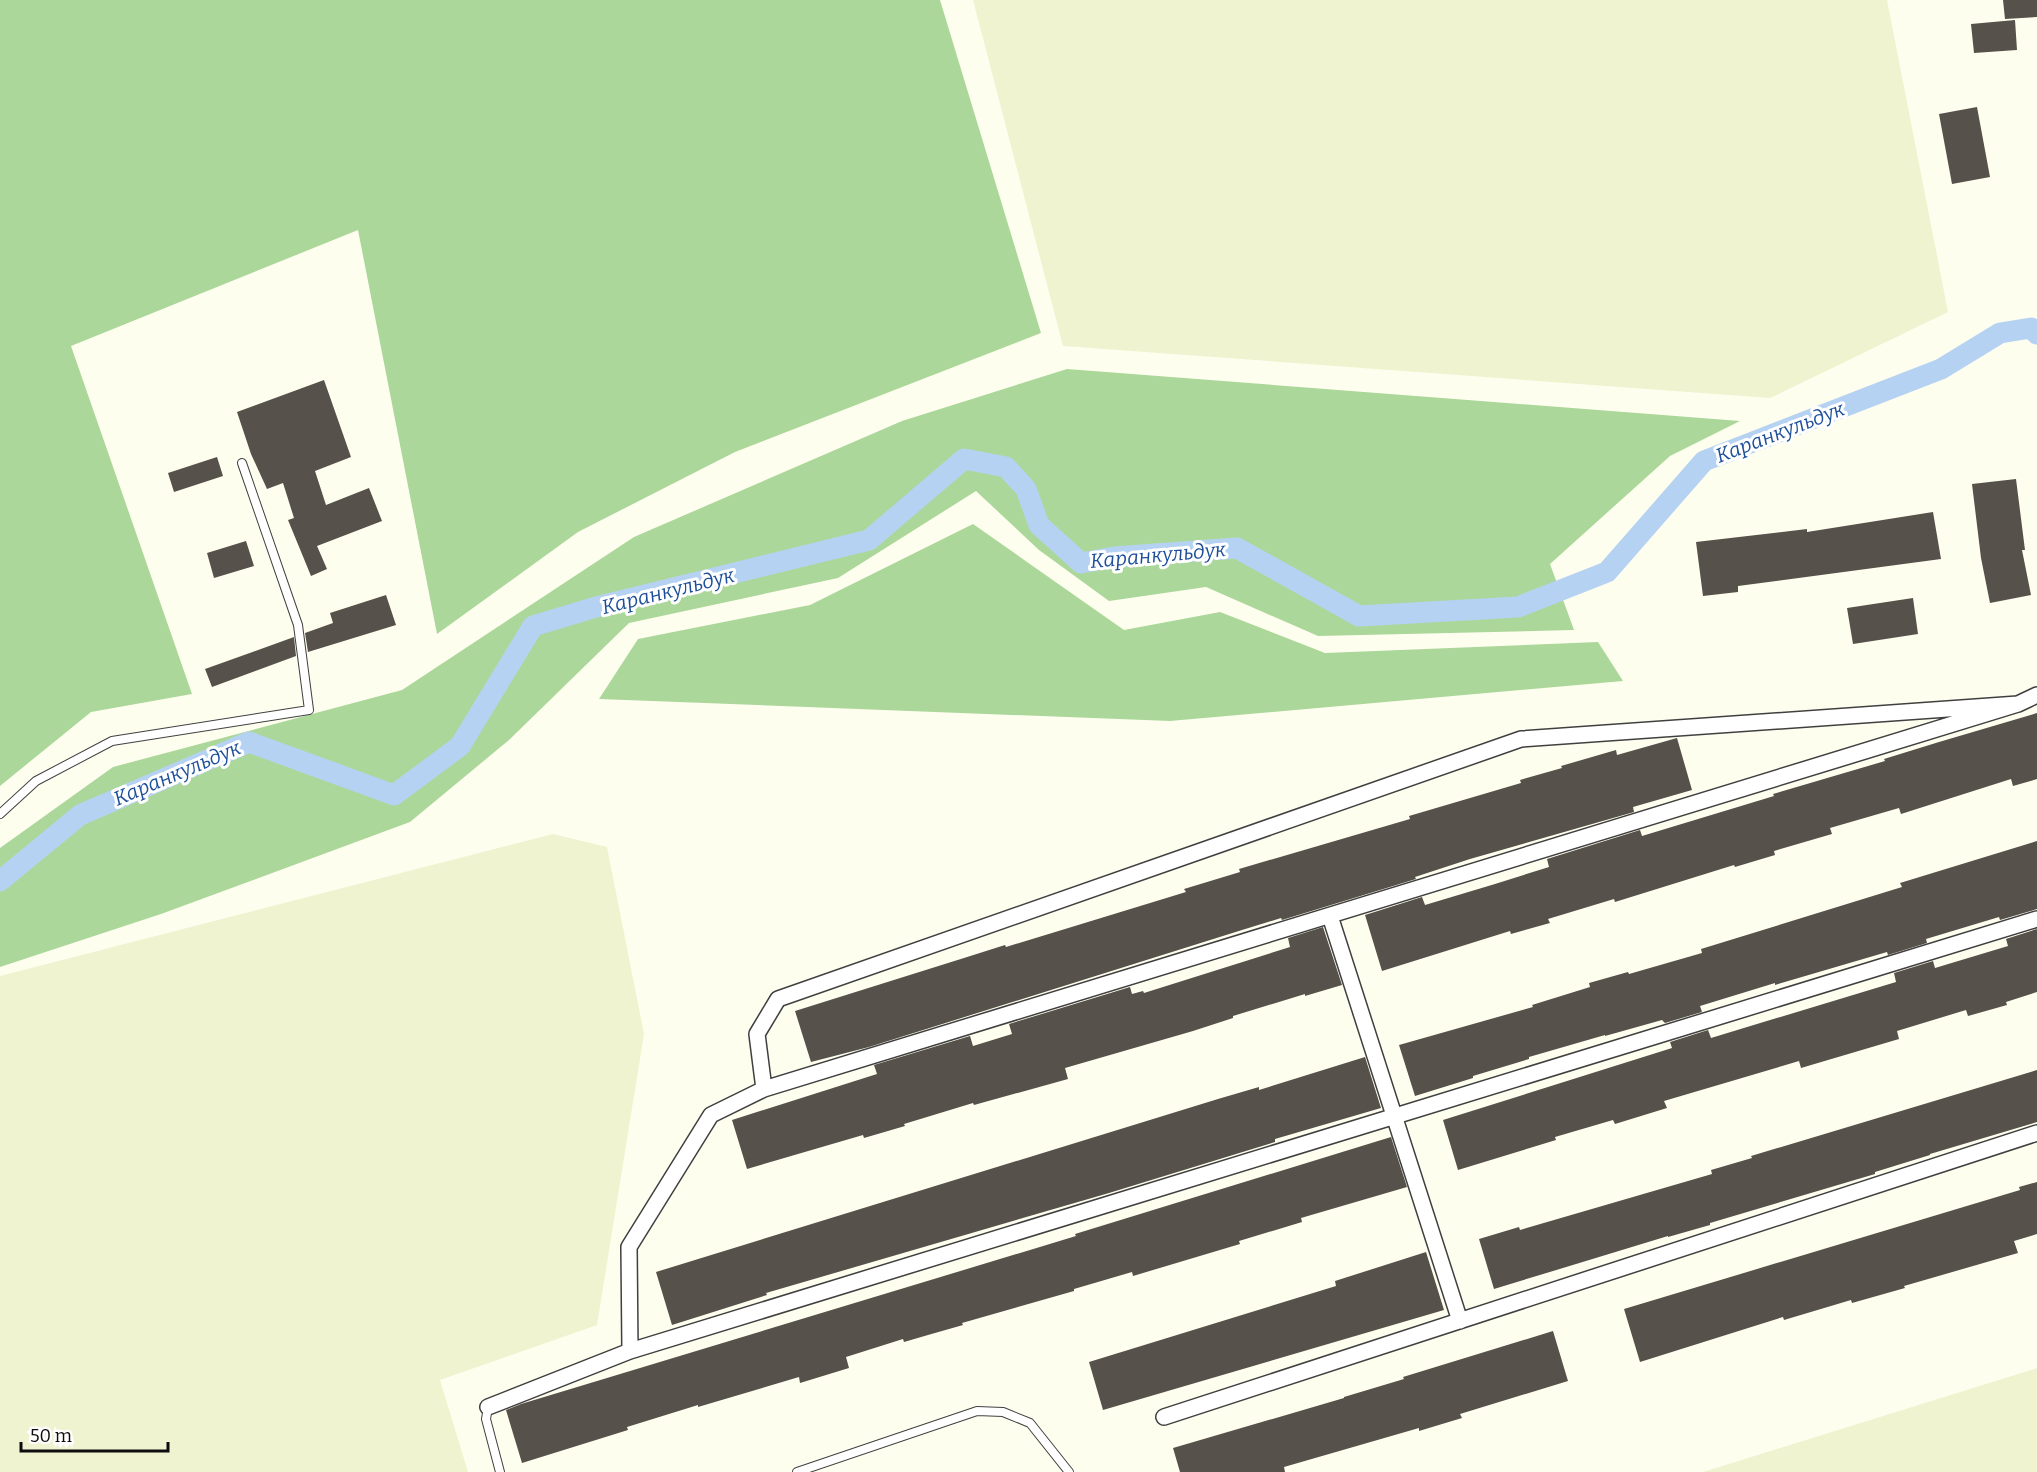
<svg xmlns="http://www.w3.org/2000/svg" width="2037" height="1472" font-family="Bitter,serif">
<rect width="100%" height="100%" fill="#fefeef"/>
<path fill="#f0f3d0" d="M973 0H1887L1948 312 1770 398 1063 346Z
M553 834 607 847 644 1034 597 1325 440 1380 468 1472H0V976Z
M2037 1368V1472H1703Z"/>
<path fill="#acd79a" d="M0 0H940L1041 333 735 452 578 532 437 634 358 230 71 346 192 694 91 712 0 786Z
M1067 369 1740 421 1670 456 1550 564 1574 630 1318 636 1206 587 1109 601 1039 550 976 491 838 578 629 623 509 740 410 822 161 914 0 967V848L113 767 402 690 634 537 902 421Z
M973 524 1124 630 1220 612 1325 653 1598 642 1623 681 1170 721 599 699 638 639 810 605Z"/>
<g fill="none" stroke-linecap="round" stroke-linejoin="round">
<path stroke="#b6d2f3" stroke-width="21" d="M0 881 80 815 249 742 394 795 460 746 533 626 596 607 869 540 964 459 1006 467 1026 489 1039 525 1081 563 1114 557 1237 548 1359 616 1518 607 1607 572 1704 461 1941 369 2000 333 2031 328 2037 334"/>
</g>
<path fill="#56514a" d="M2003 0H2037V17L2005 19Z
M2015 20 2017 50 1974 53 1971 24Z
M1977 107 1990 177 1952 184 1939 114Z
M324 380 351 457 315 471 326 505 369 488 382 521 317 546 327 569 311 576 288 520 294 518 283 483 267 489 251 454 237 412Z
M217 457 223 476 174 492 168 473Z
M2016 479 2025 550H2022L2031 595 1990 603 1981 558 1972 484Z
M1933 512 1941 559 1738 586V592L1703 596 1696 542 1807 529V532Z
M246 541 254 566 214 578 207 553Z
M386 595 396 625 308 652 305 633 333 623 330 613Z
M1913 598 1918 634 1853 644 1847 608Z
M294 637 296 656 212 687 205 669Z
M2037 713V779L2013 786 2011 779 1901 814 1899 808 1830 828 1832 834 1774 851 1775 855 1735 867 1734 865 1615 902 1614 899 1548 919 1550 923 1511 934 1510 931 1382 971 1365 915 1422 897 1425 905 1495 884 1549 867 1547 859 1640 830 1642 836 1774 796 1773 794 1885 761 1884 759 1939 742Z
M1677 738 1692 790 1633 807 1634 812 1470 859 1415 877 1416 879 1282 920 1281 918 1242 930 869 1047 811 1062 795 1011 964 958 1005 945 1006 947 1186 892 1184 889 1240 872 1239 869 1410 819 1409 816 1521 783 1520 780 1562 768 1561 766 1616 750 1617 755Z
M2037 841V909L2000 920 1999 917 1926 939 1927 943 1888 955 1887 952 1775 985V983L1700 1006 1702 1012 1665 1023 1662 1020 1605 1036V1035L1529 1057V1059L1473 1076V1078L1415 1096 1399 1045 1533 1007 1532 1005 1590 987 1589 983 1628 972 1629 974 1702 953 1701 949 1902 887 1900 883Z
M1323 927 1342 985 1305 996V994L1233 1016V1018L1193 1031 1065 1068 1068 1079 974 1105 973 1103 904 1124 905 1126 864 1138 863 1135 747 1169 732 1120 877 1074 874 1065 970 1036 973 1046 1012 1034 1009 1024 1130 987 1132 994 1143 991 1144 993 1290 947 1288 938Z
M2037 929V992L2006 1002 2007 1005 1968 1016 1966 1010 1897 1031 1899 1039 1801 1068 1799 1061 1725 1083 1664 1101 1667 1108 1615 1124 1613 1120 1555 1137 1556 1140 1458 1170 1443 1120 1672 1048 1670 1042 1708 1030 1711 1038 1896 982 1894 973 1933 961 1935 968 2008 946 2006 939Z
M1365 1057 1381 1108 1275 1139V1142L1109 1193 766 1293 767 1295 672 1325 656 1272 1218 1099 1259 1087V1090Z
M2037 1070V1122L1930 1154V1155L1875 1172V1174L1710 1223V1225L1668 1237V1236L1494 1289 1479 1239 1519 1227 1520 1230 1712 1174 1711 1170 1752 1158 1751 1156Z
M1391 1137 1407 1187 1301 1218 1302 1222 1239 1241 1240 1244 1133 1276 1132 1272 1074 1289V1291L962 1323 963 1325 928 1335 904 1342 903 1339 846 1357 849 1368 800 1383 799 1377 698 1407V1405L627 1427 628 1430 522 1463 506 1410 521 1404 1076 1236 1075 1234Z
M2037 1182V1234L2014 1241 2018 1253 1904 1286 1905 1288 1852 1303 1851 1300 1784 1320 1783 1317 1640 1362 1624 1309 2020 1190 2019 1187Z
M1426 1252 1444 1310 1103 1410 1089 1362 1336 1286 1335 1281Z
M1553 1331 1568 1381 1460 1414 1462 1418 1419 1431V1428L1284 1467 1285 1472H1180L1173 1448 1344 1398V1397L1404 1379 1403 1377Z"/>
<g fill="none" stroke-linecap="round" stroke-linejoin="round">
<g stroke="#404040" stroke-width="10">
<path id="lane" d="M0 814 36 781 112 741 309 710 298 625 242 463
M488 1407 486 1419 500 1472
M797 1472 977 1411 1003 1412 1030 1423 1069 1472"/>
</g>
<g stroke="#404040" stroke-width="18">
<path id="street" d="M1330 916 1460 1321
M764 1089 757 1034 778 999 1521 739 2018 704 2037 695
M630 1351 629 1247 711 1115 764 1089 2018 704
M488 1407 630 1351 2037 919
M1164 1417 2037 1133"/>
</g>
<use href="#lane" stroke="#fff" stroke-width="8"/>
<use href="#street" stroke="#fff" stroke-width="15"/>
</g>
<g text-anchor="middle" stroke-width="6" stroke-linejoin="round" paint-order="stroke">
<g font-size="20" font-style="italic" fill="#1d4f99" stroke="#fff">
<text transform="translate(1780 432) rotate(-21)" y="7">Каранкульдук</text>
<text transform="translate(1158 555) rotate(-5)" y="7">Каранкульдук</text>
<text transform="translate(668 591) rotate(-14)" y="7">Каранкульдук</text>
<text transform="translate(177 773) rotate(-23)" y="7">Каранкульдук</text>
</g>
</g>
<path d="M21 1442v9h147v-9" fill="none" stroke="#0d0d0d" stroke-width="3"/>
<text x="30" y="1442" font-size="18" fill="#0d0d0d" stroke="#ffffff" stroke-width="4.5" paint-order="stroke">50 m</text>
</svg>
